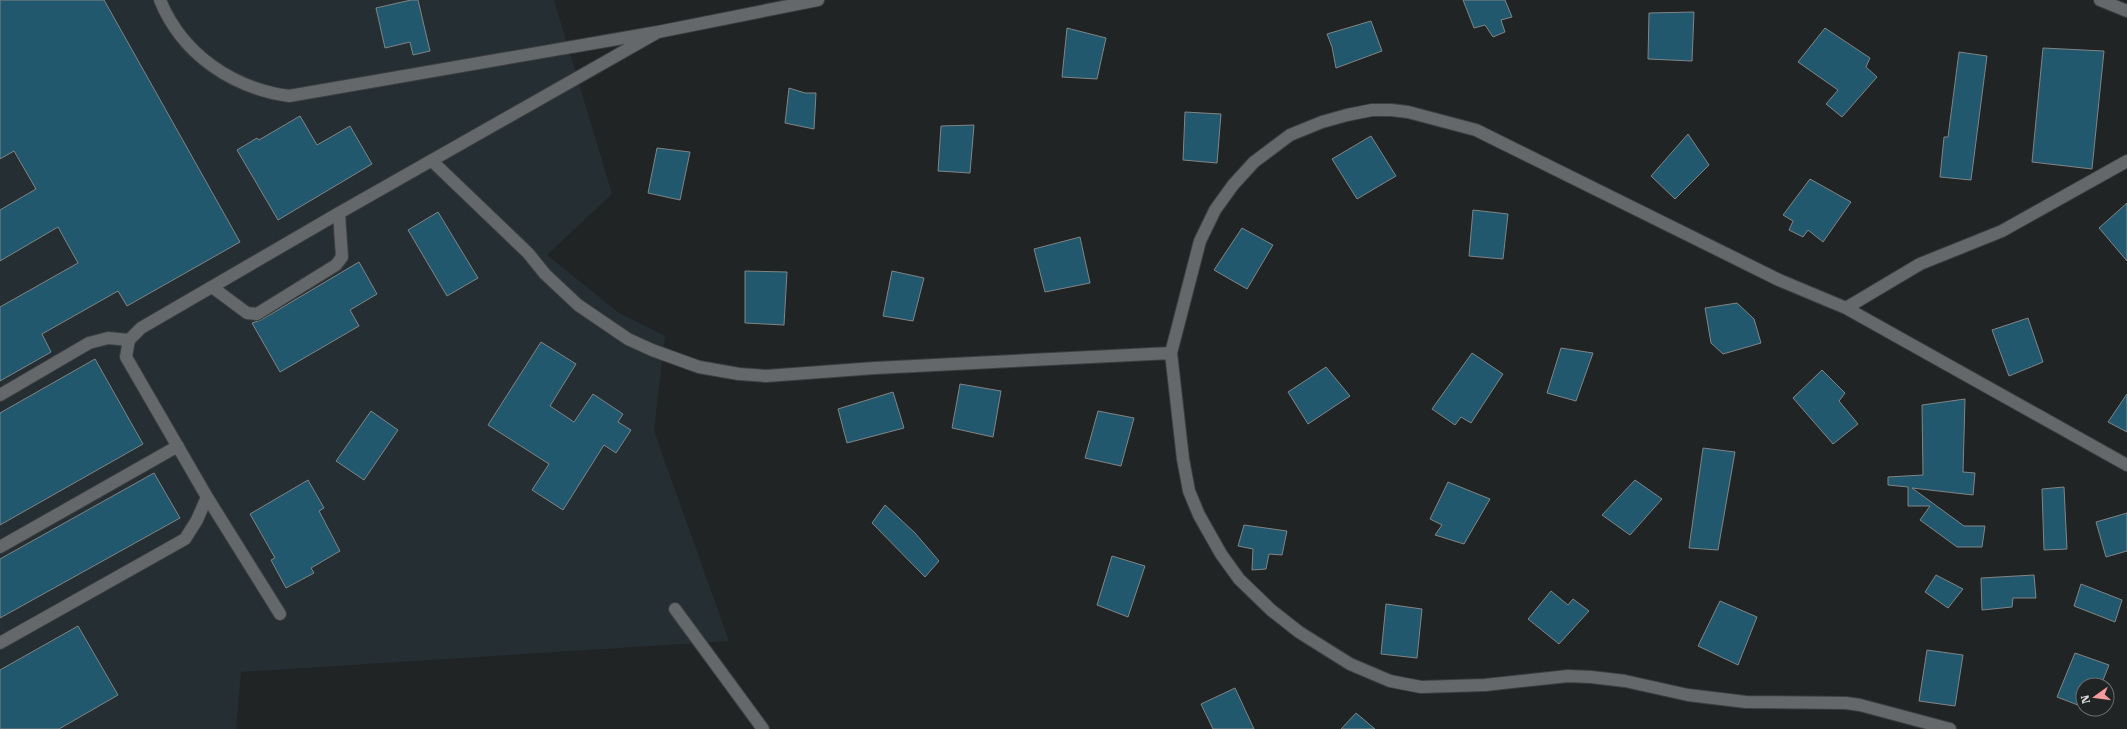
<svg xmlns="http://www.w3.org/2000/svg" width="2127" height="729" font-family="'Roboto Serif',serif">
<rect width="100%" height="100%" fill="#212425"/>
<path fill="#252e32" d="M0 0H554L612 194 547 255 619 313 665 336 654 431 729 641 241 672 236 729H0Z"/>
<path fill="#22586e" stroke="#818485" d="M0 0H104L240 242 127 306 118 291 42 334 51 352 0 381V307L78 263 58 227 0 261V210L36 189 14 151 0 159Z
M411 0H418L430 51 413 55 410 42 385 48 376 8Z
M1463 0H1505L1512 17 1501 20 1505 32 1493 37 1485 25 1474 28Z
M1694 12 1692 61 1648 59 1649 13Z
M1371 21 1382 51 1336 68 1332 47 1327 34Z
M1067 28 1106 38 1097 79 1062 77Z
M1825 28 1870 58 1866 67 1877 77 1842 117 1826 104 1838 90 1798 62Z
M2043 48 2104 51 2092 169 2032 162Z
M1959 52 1987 56 1971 180 1940 177 1944 137H1948Z
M789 88 805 93H816L814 129 785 123Z
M1185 112 1221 114 1217 163 1183 160Z
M300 116 317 145 350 126 372 164 278 220 237 150 257 138 259 140Z
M974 125 970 173 938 171 941 126Z
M1688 134 1709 165 1675 199 1651 176Z
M1371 136 1396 176 1357 199 1332 159Z
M657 148 690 152 680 200 648 193Z
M1810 179 1851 202 1823 242 1808 230 1803 237 1789 230 1793 221 1783 215Z
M2127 203V261L2099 228Z
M1473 210 1508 214 1503 259 1469 256Z
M438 212 478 278 447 296 408 230Z
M1242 228 1273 245 1247 289 1214 270Z
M1080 237 1090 283 1045 292 1034 249Z
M359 262 377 294 350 310 359 326 280 372 252 323 261 320Z
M745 271 787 272 784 325 745 323Z
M892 271 924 278 913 321 883 316Z
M1737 303 1754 319 1761 343 1723 354 1711 343 1705 308Z
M2028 318 2043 362 2009 376 1992 330Z
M541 342 576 364 550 406 574 422 593 394 623 414 618 422 631 430 616 453 604 445 563 510 532 490 549 464 488 425Z
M1561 348 1593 353 1576 401 1547 393Z
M1472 353 1503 374 1471 423 1461 417 1455 425 1432 409Z
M95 359 143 444 0 525V413Z
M1326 367 1350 396 1308 424 1288 392Z
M1822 370 1845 393 1839 401 1858 424 1833 444 1793 398Z
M960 384 1001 391 993 437 952 428Z
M893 392 904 428 847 443 838 409Z
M2127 394V432L2108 422Z
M1965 399 1963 472 1975 473 1973 495 1912 488 1964 526H1985L1982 547H1957L1920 520 1930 506H1908V487L1888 485V477L1923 475 1922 405Z
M371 411 398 430 364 480 336 461Z
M1098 411 1134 418 1121 466 1085 458Z
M1703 448 1735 452 1718 550 1689 548Z
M154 473 180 518 0 618V559Z
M308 480 324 508 319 511 340 551 311 568 314 573 286 588 271 560 275 558 250 514Z
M1635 480 1662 499 1630 535 1602 515Z
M1448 482 1490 499 1464 544 1435 535 1442 525 1430 519Z
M2064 487 2067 549 2044 550 2042 489Z
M885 505 915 533 939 561 925 577 872 523Z
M2127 513V551L2106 557 2096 522Z
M1244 525 1287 531 1282 555 1269 554 1266 569 1252 570 1253 549 1238 546Z
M1112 556 1145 566 1128 617 1097 605Z
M1936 575 1963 589 1948 608 1925 592Z
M2034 575 2036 598H2013L2012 607 1982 610 1981 578Z
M2081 584 2122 600 2115 622 2074 606Z
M1551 591 1568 605 1573 599 1589 611 1559 644 1528 619Z
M1720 601 1757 617 1738 665 1698 646Z
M1386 604 1422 609 1417 658 1381 654Z
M78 626 118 695 59 729H0V670Z
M1927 650 1963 655 1955 706 1919 701Z
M2075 653 2109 665 2101 685H2083V707L2057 697Z
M1235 688 1254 729H1213L1201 704Z
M1356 713 1375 729H1341Z"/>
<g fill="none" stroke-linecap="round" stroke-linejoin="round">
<g stroke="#3c3e3f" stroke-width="14">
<path id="minor" d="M160 0C182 54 232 88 289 96L658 32 818 0
M2100 0 2127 11
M432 161 528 253 545 274 578 305 628 339 652 350 699 367 739 374 766 376 875 368 1171 353
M212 287 247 313 257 314 336 265 342 257 339 213
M1846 308 1920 264 2002 231 2127 161
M0 395 89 343 108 338 129 340
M207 497 280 614
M0 547 178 446
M675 609 763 729
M0 643 185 539 197 520 207 497 126 357 129 340 141 328 339 213 658 32
M1950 729 1860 705 1846 703 1746 702 1688 695 1625 681 1591 677 1568 676 1485 685 1421 687 1390 681 1350 664 1299 632 1271 610 1239 579 1221 554 1199 515 1189 491 1183 459 1171 353 1200 241 1215 210 1233 185 1254 162 1290 135 1322 122 1347 115 1372 110H1391L1408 112 1476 130 1779 280 1846 308 2127 465"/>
</g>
<use href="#minor" stroke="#65686a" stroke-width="12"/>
</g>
<g transform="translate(2095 697) rotate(256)"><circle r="19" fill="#212425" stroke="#696c6d"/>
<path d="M0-3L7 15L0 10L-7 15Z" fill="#f59b9e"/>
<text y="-6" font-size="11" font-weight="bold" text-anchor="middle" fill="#d6d8d9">N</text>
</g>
</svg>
